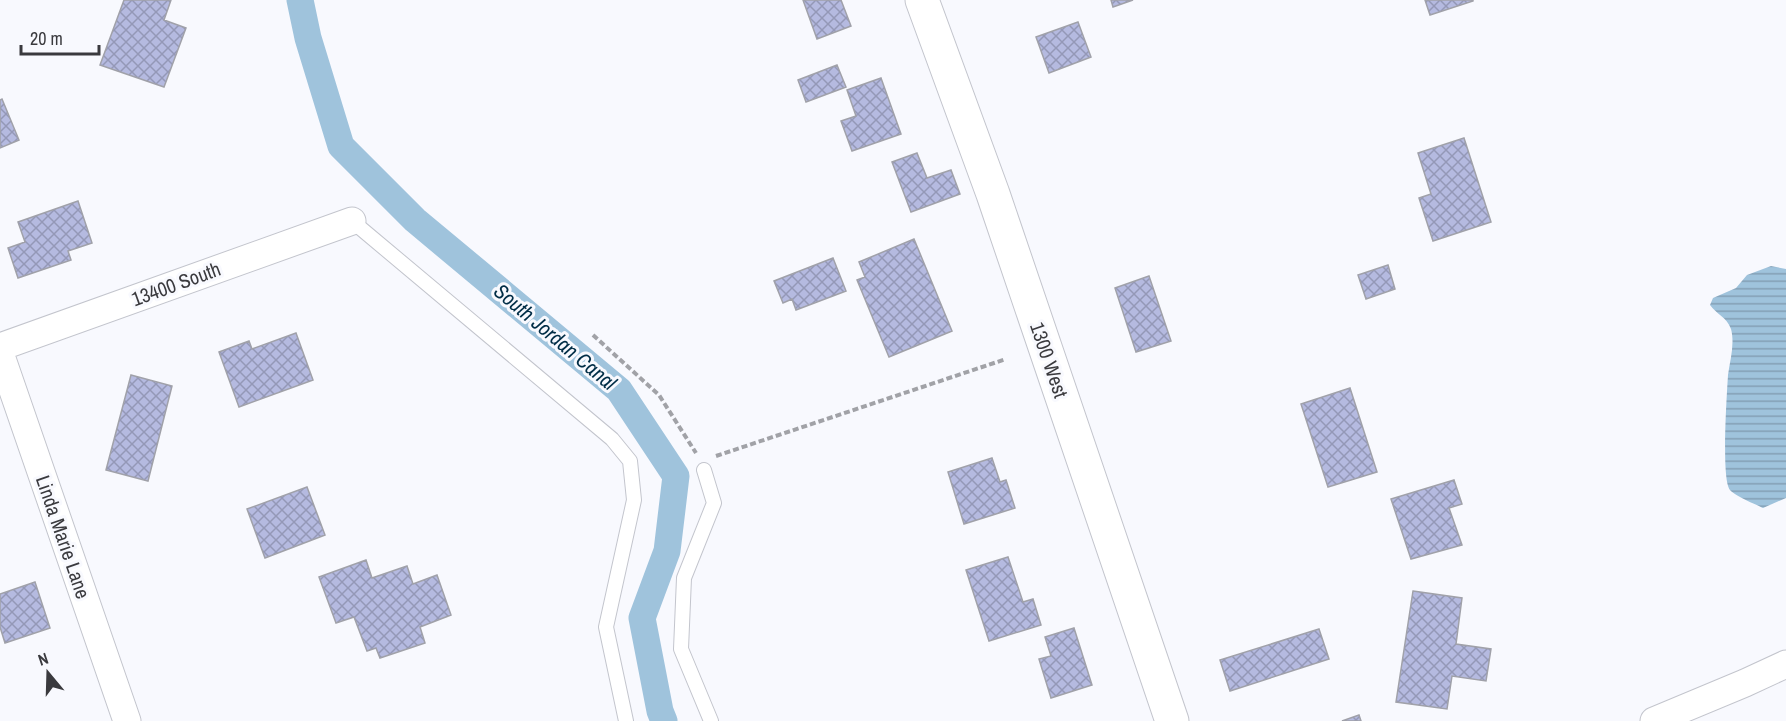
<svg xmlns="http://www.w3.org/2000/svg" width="1786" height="721" font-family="'Archivo Narrow',sans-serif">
<defs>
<pattern id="water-rules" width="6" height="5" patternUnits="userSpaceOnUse" patternTransform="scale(1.5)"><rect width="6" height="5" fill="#9fc3dc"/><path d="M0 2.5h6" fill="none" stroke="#839fb4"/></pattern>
<pattern id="building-cross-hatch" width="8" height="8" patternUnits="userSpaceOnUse" patternTransform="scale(1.5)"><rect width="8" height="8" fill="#b5bae0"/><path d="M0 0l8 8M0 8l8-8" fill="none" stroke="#9498b7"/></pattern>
</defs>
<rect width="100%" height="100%" fill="#f8f9fe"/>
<path fill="url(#water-rules)" d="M1771 266 1786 269V498L1763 508C1755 504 1735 496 1730 490 1721 479 1727 393 1728 375 1730 360 1735 344 1731 329 1727 317 1716 314 1710 305L1713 298 1736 288 1747 275Z"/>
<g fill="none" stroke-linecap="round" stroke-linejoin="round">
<path stroke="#9fc3dc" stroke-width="27" d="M300 0 308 38 341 146 415 220 619 390 676 476 667 551 642 618 660 711 664 721"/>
</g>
<path fill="url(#building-cross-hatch)" stroke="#a0a1a9" stroke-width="1.5" d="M124 0H171L164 20 186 28 164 87 100 65Z
M803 0H841L851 26 817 39Z
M1111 0H1133L1113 7Z
M1425 0H1473V1L1430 15Z
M1078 22 1091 57 1049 73 1036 37Z
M837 65 846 87 806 102 798 80Z
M881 78 901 134 852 151 841 121 856 116 847 90Z
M2 99 19 140 0 148V100Z
M1464 138 1491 222 1433 241 1419 198 1431 194 1418 153Z
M917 153 927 178 951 170 960 194 911 212 892 162Z
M78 201 92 243 68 251 71 260 18 278 8 248 25 242 18 222Z
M914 239 952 331 889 357 857 280 865 277 859 262Z
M833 258 846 291 796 310 792 299 783 303 774 281Z
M1388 265 1395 289 1366 299 1358 275Z
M1149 276 1171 341 1136 352 1115 288Z
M296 333 313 380 239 407 219 352 249 341 252 349Z
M131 375 172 386 148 481 106 470Z
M1350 388 1377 472 1328 487 1301 404Z
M992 458 1000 482 1006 480 1015 508 964 524 948 472Z
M1454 480 1462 504 1449 508 1462 545 1411 559 1391 499Z
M307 487 325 535 265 558 247 509Z
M1008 557 1023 602 1033 599 1041 625 989 641 966 570Z
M366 560 372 578 407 566 413 584 437 575 451 615 420 627 425 643 380 658 376 648 367 651 354 617 336 623 319 577Z
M35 582 50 628 5 643 0 627V594Z
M1413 591 1462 598 1456 644 1491 649 1486 681 1452 676 1447 709 1396 702Z
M1074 628 1092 685 1051 698 1039 659 1051 656 1045 637Z
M1319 629 1329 659 1230 691 1220 660Z
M1359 715 1361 721H1342Z"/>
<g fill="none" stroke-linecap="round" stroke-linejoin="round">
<g stroke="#c3c5cd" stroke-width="16">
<path id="service" d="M352 221 612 439 630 461 634 500 606 627 626 721
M704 470 714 503 684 578 681 649 711 721"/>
</g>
<g stroke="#c3c5cd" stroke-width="29">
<path id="minor" d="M0 347 352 221
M0 353 127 721
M1654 721 1745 683 1786 664"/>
</g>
<g stroke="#c3c5cd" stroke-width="35">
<path id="tertiary" d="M922 0 993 194 1172 721"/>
</g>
<path stroke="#a1a2a7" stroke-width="4" stroke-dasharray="6 3" stroke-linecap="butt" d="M593 335 659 395 696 453
M716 456 1006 359"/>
<use href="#service" stroke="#fff" stroke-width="14"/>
<use href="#minor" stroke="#fff" stroke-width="27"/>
<use href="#tertiary" stroke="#fff" stroke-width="33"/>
</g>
<g text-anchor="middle" stroke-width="6" stroke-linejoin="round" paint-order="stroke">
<g font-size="20" fill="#3a3a3e" stroke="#f8f9fe">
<text transform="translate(176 284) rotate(-20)" y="7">13400 South</text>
<text transform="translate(1049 360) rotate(71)" y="7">1300 West</text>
<text transform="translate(63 537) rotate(71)" y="7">Linda Marie Lane</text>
</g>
<g font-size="21" font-style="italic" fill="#002d46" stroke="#f8f9fe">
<text transform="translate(555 337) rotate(40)" y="7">South Jordan Canal</text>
</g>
</g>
<g transform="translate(48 673) rotate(341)" stroke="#f8f9fe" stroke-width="4.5" paint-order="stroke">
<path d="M0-4.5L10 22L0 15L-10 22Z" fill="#3a3a3e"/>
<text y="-9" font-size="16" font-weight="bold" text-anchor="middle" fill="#3a3a3e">N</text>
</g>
<path d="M21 45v9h78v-9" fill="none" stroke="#3a3a3e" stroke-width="3"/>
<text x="30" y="45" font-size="18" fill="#3a3a3e" stroke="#f8f9fe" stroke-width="4.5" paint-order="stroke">20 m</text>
</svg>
